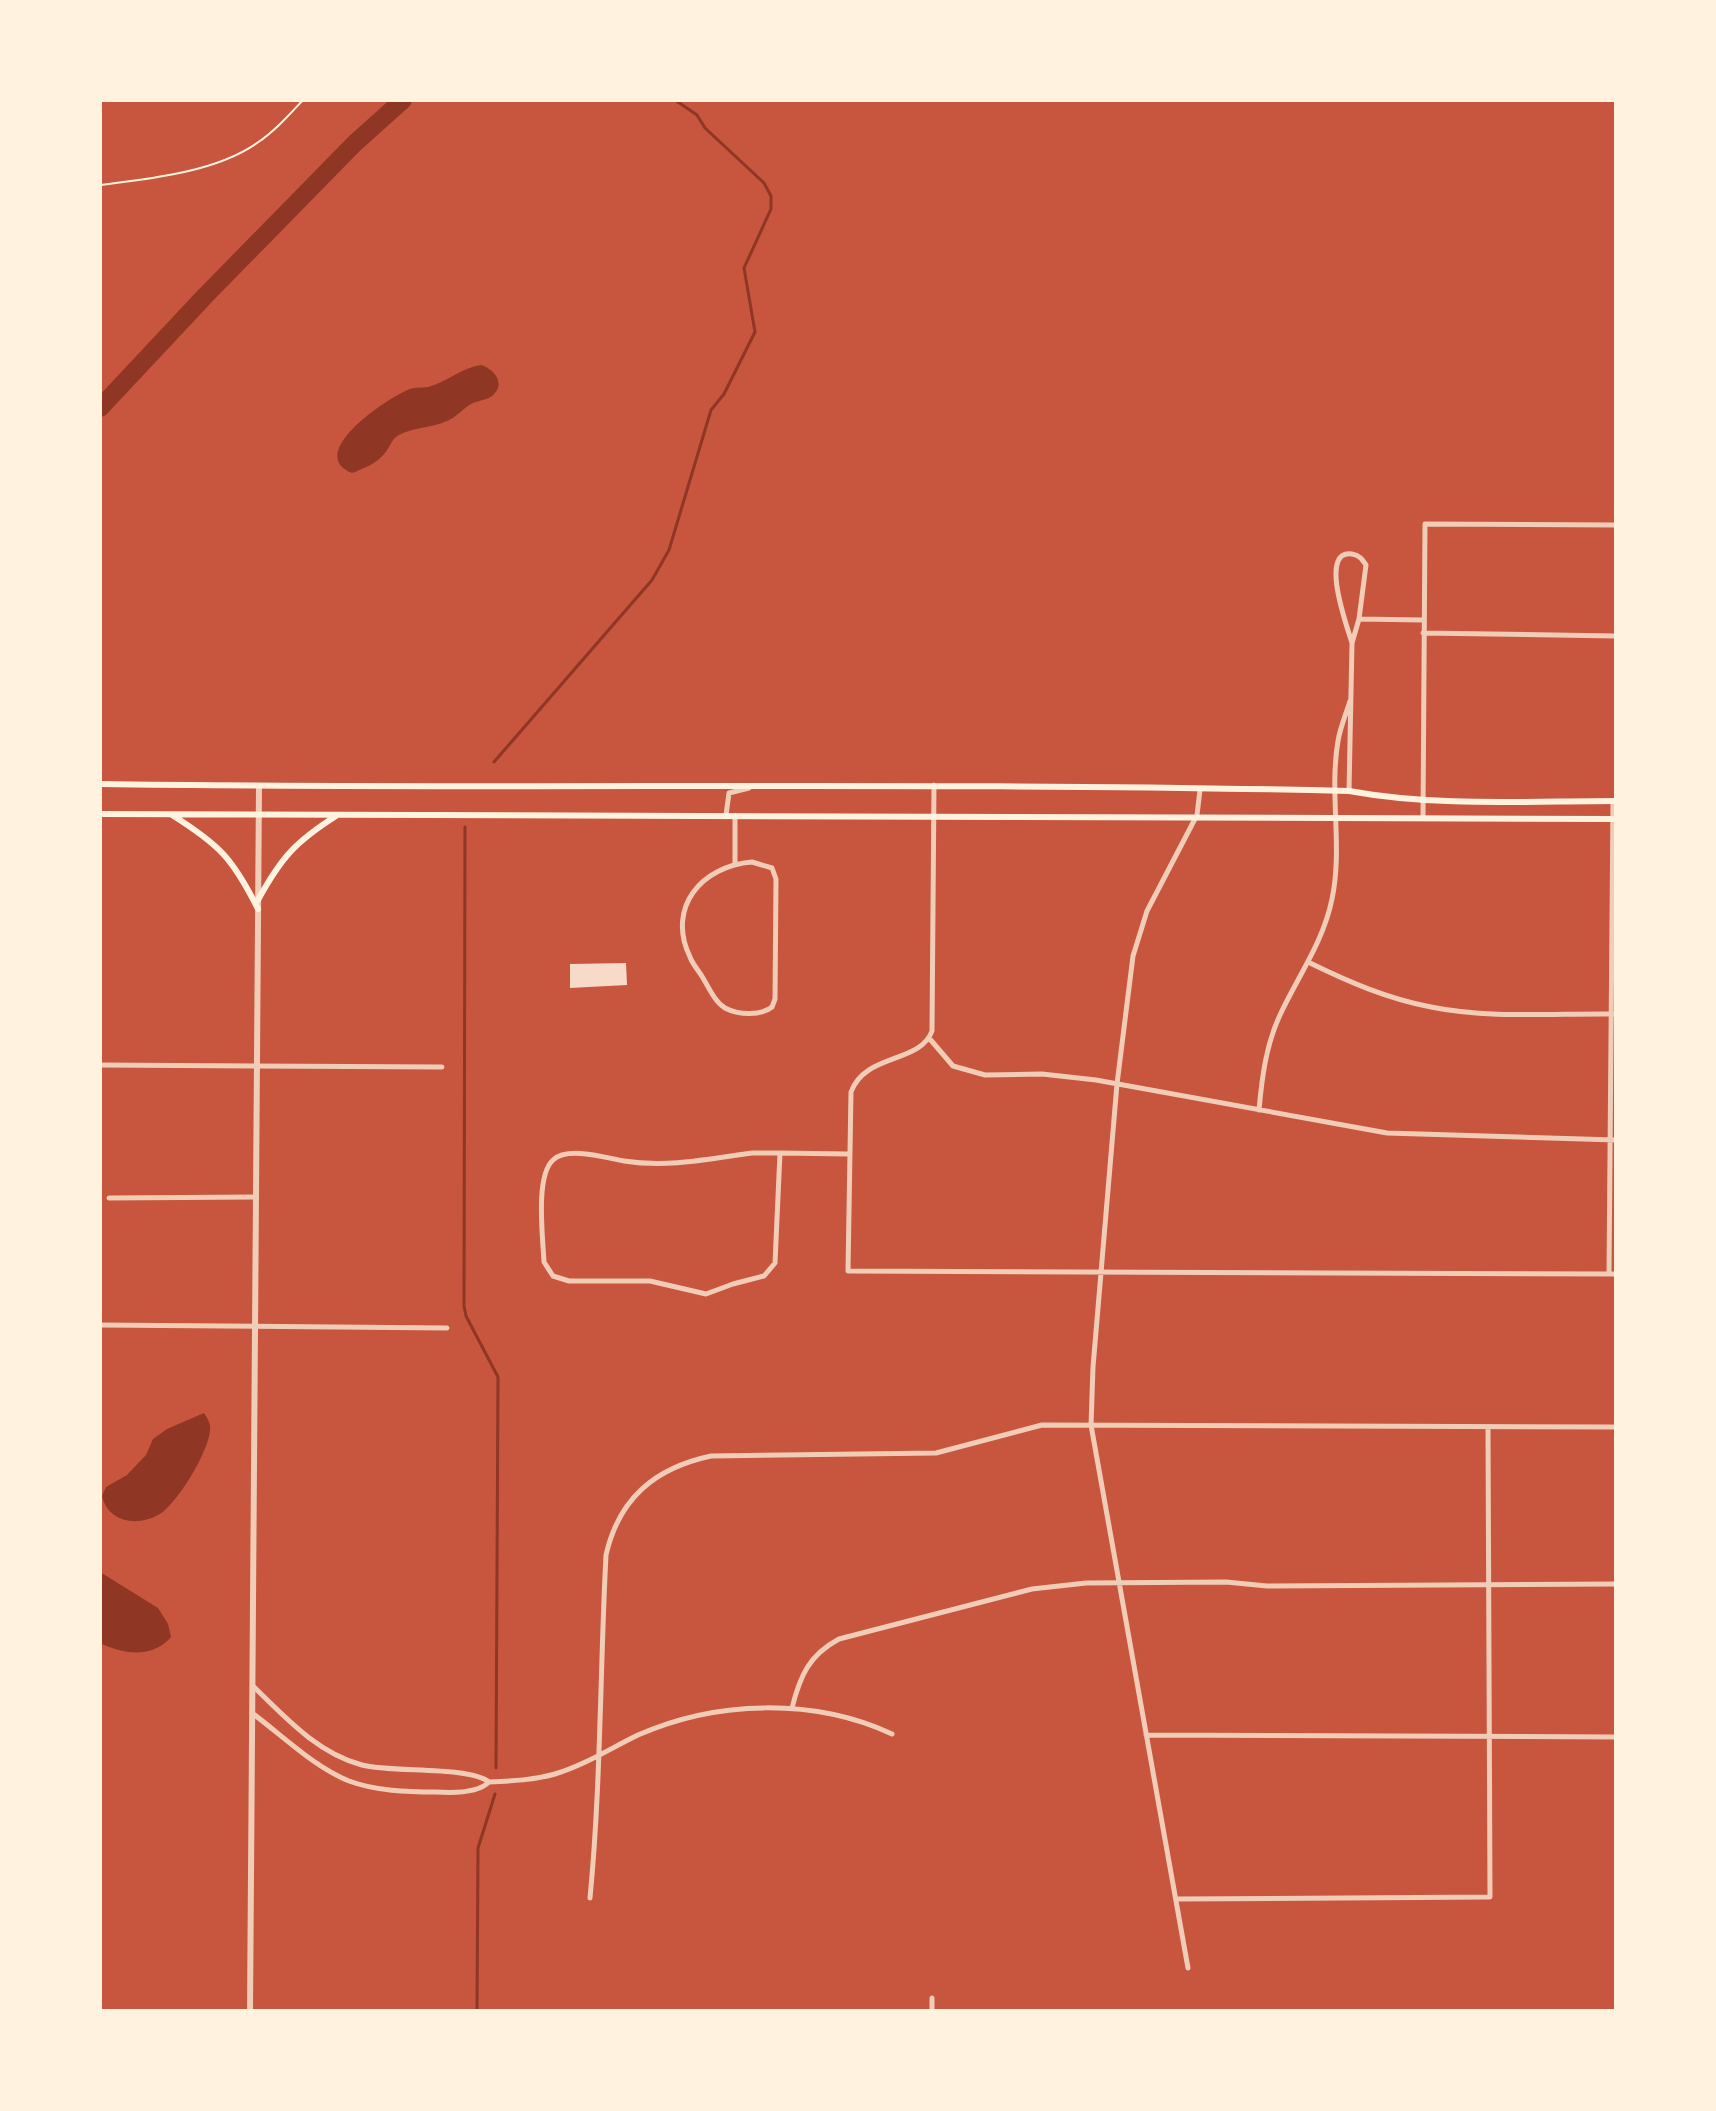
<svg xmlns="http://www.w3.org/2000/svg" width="1716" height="2111" font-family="'Space Grotesk',sans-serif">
<rect width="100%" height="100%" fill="#c8553d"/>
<path fill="#8f3625" d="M481 365C492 368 505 381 495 393 490 400 480 400 473 403 463 408 457 417 447 421 432 428 413 427 399 435 391 439 390 448 384 454 377 463 363 469 352 473 304 454 388 397 410 389 415 387 422 388 428 387 447 382 461 368 481 365Z
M204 1413C208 1419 211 1424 210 1431 208 1452 177 1505 158 1515 137 1527 108 1522 102 1496L106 1487 127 1475 146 1455 153 1439 167 1429Z
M100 1572 158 1608 168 1624 171 1637C153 1659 122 1654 100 1643Z"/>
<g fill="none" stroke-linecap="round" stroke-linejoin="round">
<path stroke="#8f3625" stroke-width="3" d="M494 762 652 580 669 550 711 410 724 394 755 332 744 268 771 209V196L764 183 705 128 697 115 675 100
M465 827 464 1306 466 1316 498 1377 496 1768
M477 2011 478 1848 495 1794"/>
<path stroke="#8f3625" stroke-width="18" d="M100 408 205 296 355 143 403 100"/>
</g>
<path fill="#f7dbc8" d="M626 963 627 985 570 988V964Z"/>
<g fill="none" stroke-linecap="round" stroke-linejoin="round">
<path stroke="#fff3e0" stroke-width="2" d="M100 185C149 179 216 172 257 143 274 132 289 115 303 100"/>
<path stroke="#f1ccb7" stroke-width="5" d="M1359 619 1423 620
M1423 633 1616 636
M934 785 932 1031C920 1064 865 1053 851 1092L848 1271 1616 1274
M1349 791 1352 643 1359 619 1366 565C1362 559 1359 555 1352 554 1318 549 1348 629 1352 643
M726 815 729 793 749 788
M1423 817 1425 524 1616 525
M752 862 772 868 776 879 775 999 772 1007C761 1016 738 1015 725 1008 715 1002 709 988 703 978 699 971 693 965 690 957 666 907 702 866 752 862Z
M735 863V816
M1310 963C1349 982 1388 999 1431 1007 1490 1019 1556 1013 1616 1014
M929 1038 953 1066 985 1075 1042 1074 1096 1080 1387 1133 1616 1140
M100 1065 442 1067
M1259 1110C1262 1077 1266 1045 1280 1015 1298 976 1323 943 1332 899 1343 847 1329 794 1338 741 1340 728 1346 714 1350 701
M752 1153H780L775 1263 764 1276 733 1284 706 1294 650 1281H569L553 1276 544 1262C543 1239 535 1176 553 1160 568 1146 606 1158 624 1161 667 1168 709 1159 752 1153Z
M780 1153 849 1154
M109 1198 256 1197
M1609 1274 1613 801
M100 1325 447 1328
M253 1686C285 1717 317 1753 362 1765 392 1773 469 1766 489 1782 512 1781 534 1780 555 1774 585 1765 611 1748 638 1735 717 1700 814 1698 892 1734
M792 1708C800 1676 809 1655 839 1639L1032 1589 1086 1583 1226 1582 1267 1586 1616 1584
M252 1713C283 1736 314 1767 349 1781 376 1791 407 1792 436 1792 451 1793 478 1793 489 1782
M1146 1735 1616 1737
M590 1898C601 1784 600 1669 606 1555 619 1498 655 1468 711 1456L936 1453 1042 1425 1616 1427
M1177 1899 1490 1897 1488 1428
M1188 1968 1091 1425 1093 1367 1117 1084 1133 956 1147 911 1197 815 1200 790
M932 2011V1998"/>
<path stroke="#f1ccb7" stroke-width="6" d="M250 2011 259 786"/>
<path stroke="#fff3e0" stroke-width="6" d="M100 784C516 790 933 781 1349 791 1437 807 1527 801 1616 801
M100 814 1616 819
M172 815C220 845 233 859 258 909
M258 900C281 858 295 842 336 816"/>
</g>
<rect width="1716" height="2111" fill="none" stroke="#fff3e0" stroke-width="204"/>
</svg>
